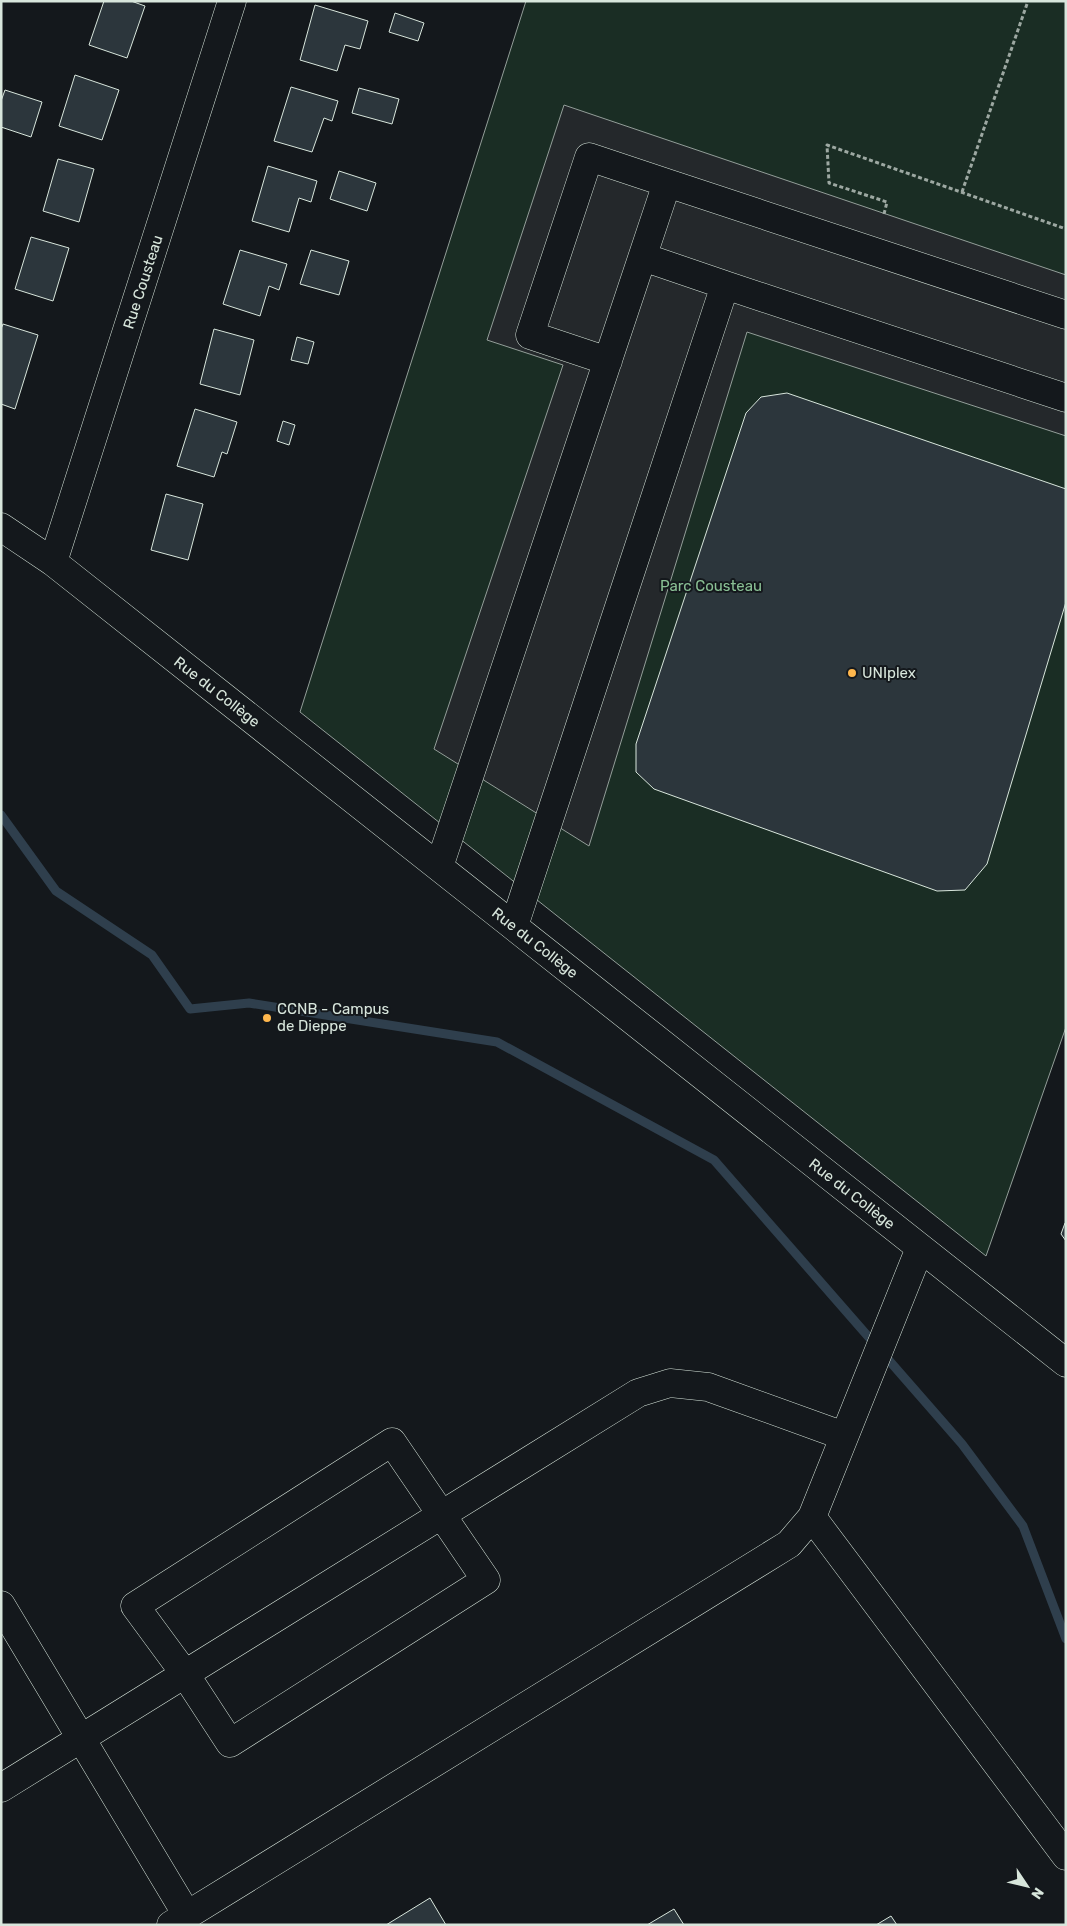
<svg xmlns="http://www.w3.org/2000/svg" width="1067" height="1926" font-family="Rubik,sans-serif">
<rect width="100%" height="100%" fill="#14181c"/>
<path fill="#1a2d24" stroke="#939e99" d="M526 1H1066V1027L986 1256 300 712Z"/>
<path fill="#24282b" stroke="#939e99" d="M564 105 1066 275V436L747 332 589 846 434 749 563 365 487 340Z"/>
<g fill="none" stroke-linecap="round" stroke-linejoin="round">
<path stroke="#2f3f4d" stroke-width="9" d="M1 815 56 891 152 955 190 1009 249 1003 497 1042 714 1160 962 1444 1023 1526 1066 1639"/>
</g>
<path fill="#2c363c" stroke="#d8e6dc" d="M104 1H131L145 6 127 58 89 45Z
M315 5 368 21 360 49 345 45 337 71 300 60Z
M395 13 424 23 418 41 389 32Z
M75 75 119 90 102 140 59 126Z
M291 87 338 101 332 121 324 118 312 152 274 141Z
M359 88 399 99 392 124 352 113Z
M5 90 42 102 31 137 1 127V101Z
M58 159 94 169 79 222 43 211Z
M268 166 317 181 311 202 299 198 289 232 252 221Z
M339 171 376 183 367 211 330 199Z
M31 237 69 248 53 301 15 289Z
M240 250 287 264 279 290 269 286 260 316 223 304Z
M311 250 349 261 339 295 300 284Z
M3 324 38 335 15 409 1 404V329Z
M214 329 254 340 240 395 200 384Z
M297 337 314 342 308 364 291 360Z
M787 393 1066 489V602L987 864 965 890 937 891 654 789 636 772V744L746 413 761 397Z
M195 409 237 422 227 454 222 452 214 477 177 466Z
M283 421 295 425 289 445 277 441Z
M166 494 203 504 188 560 151 550Z
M1065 1223H1066V1241L1061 1234Z
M430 1898 446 1925H386Z
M674 1909 684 1925H647Z
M891 1916 897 1925H876Z"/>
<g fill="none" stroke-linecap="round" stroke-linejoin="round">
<g stroke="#d8e6dc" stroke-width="29">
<path id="minor" d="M643 257 725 285
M608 361 530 335 589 157 667 183
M1 527 53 562 1066 1363
M53 562 232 1
M439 867 667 183 1066 315
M514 926 725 285 1066 398
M392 1442 486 1580 230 1743 185 1674 135 1606Z
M812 1517 1066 1856
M1 1605 187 1915
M1 1788 638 1393 670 1383 708 1387 844 1436
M171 1925 789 1544 812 1517 920 1248"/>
</g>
<path stroke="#9da8a2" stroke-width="3" stroke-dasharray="4 2.5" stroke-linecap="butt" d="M962 192 1028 1
M884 214 887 202 829 183 827 145 1066 229"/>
<use href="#minor" stroke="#14181c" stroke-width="28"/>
</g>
<g fill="#ffb74d" stroke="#14181c" stroke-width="2">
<circle cx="852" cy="673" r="5"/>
<circle cx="267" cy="1018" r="5"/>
</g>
<g text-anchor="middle" stroke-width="4" stroke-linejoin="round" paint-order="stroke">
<g font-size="15" fill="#d8e6dc" stroke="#14181c">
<text transform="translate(143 282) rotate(-72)" y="5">Rue Cousteau</text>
<text transform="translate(217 692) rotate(38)" y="5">Rue du Collège</text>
<text transform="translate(535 943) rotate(38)" y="5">Rue du Collège</text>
<text transform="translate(852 1194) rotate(38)" y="5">Rue du Collège</text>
</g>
<g font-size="15" fill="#8ac095" stroke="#14181c">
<text x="711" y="591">Parc Cousteau</text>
</g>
<g font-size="15" fill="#d8e6dc" stroke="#14181c" text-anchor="start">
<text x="862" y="678">UNIplex</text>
<text x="277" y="1014">CCNB - Campus<tspan x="277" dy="17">de Dieppe</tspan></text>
</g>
</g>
<rect width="1067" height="1926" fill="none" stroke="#d8e6dc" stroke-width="5"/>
<g transform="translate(1027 1886) rotate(125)" stroke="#14181c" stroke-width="4" paint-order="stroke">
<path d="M0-4L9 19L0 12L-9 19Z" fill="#d8e6dc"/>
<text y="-8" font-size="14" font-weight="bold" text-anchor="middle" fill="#d8e6dc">N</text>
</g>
</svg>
